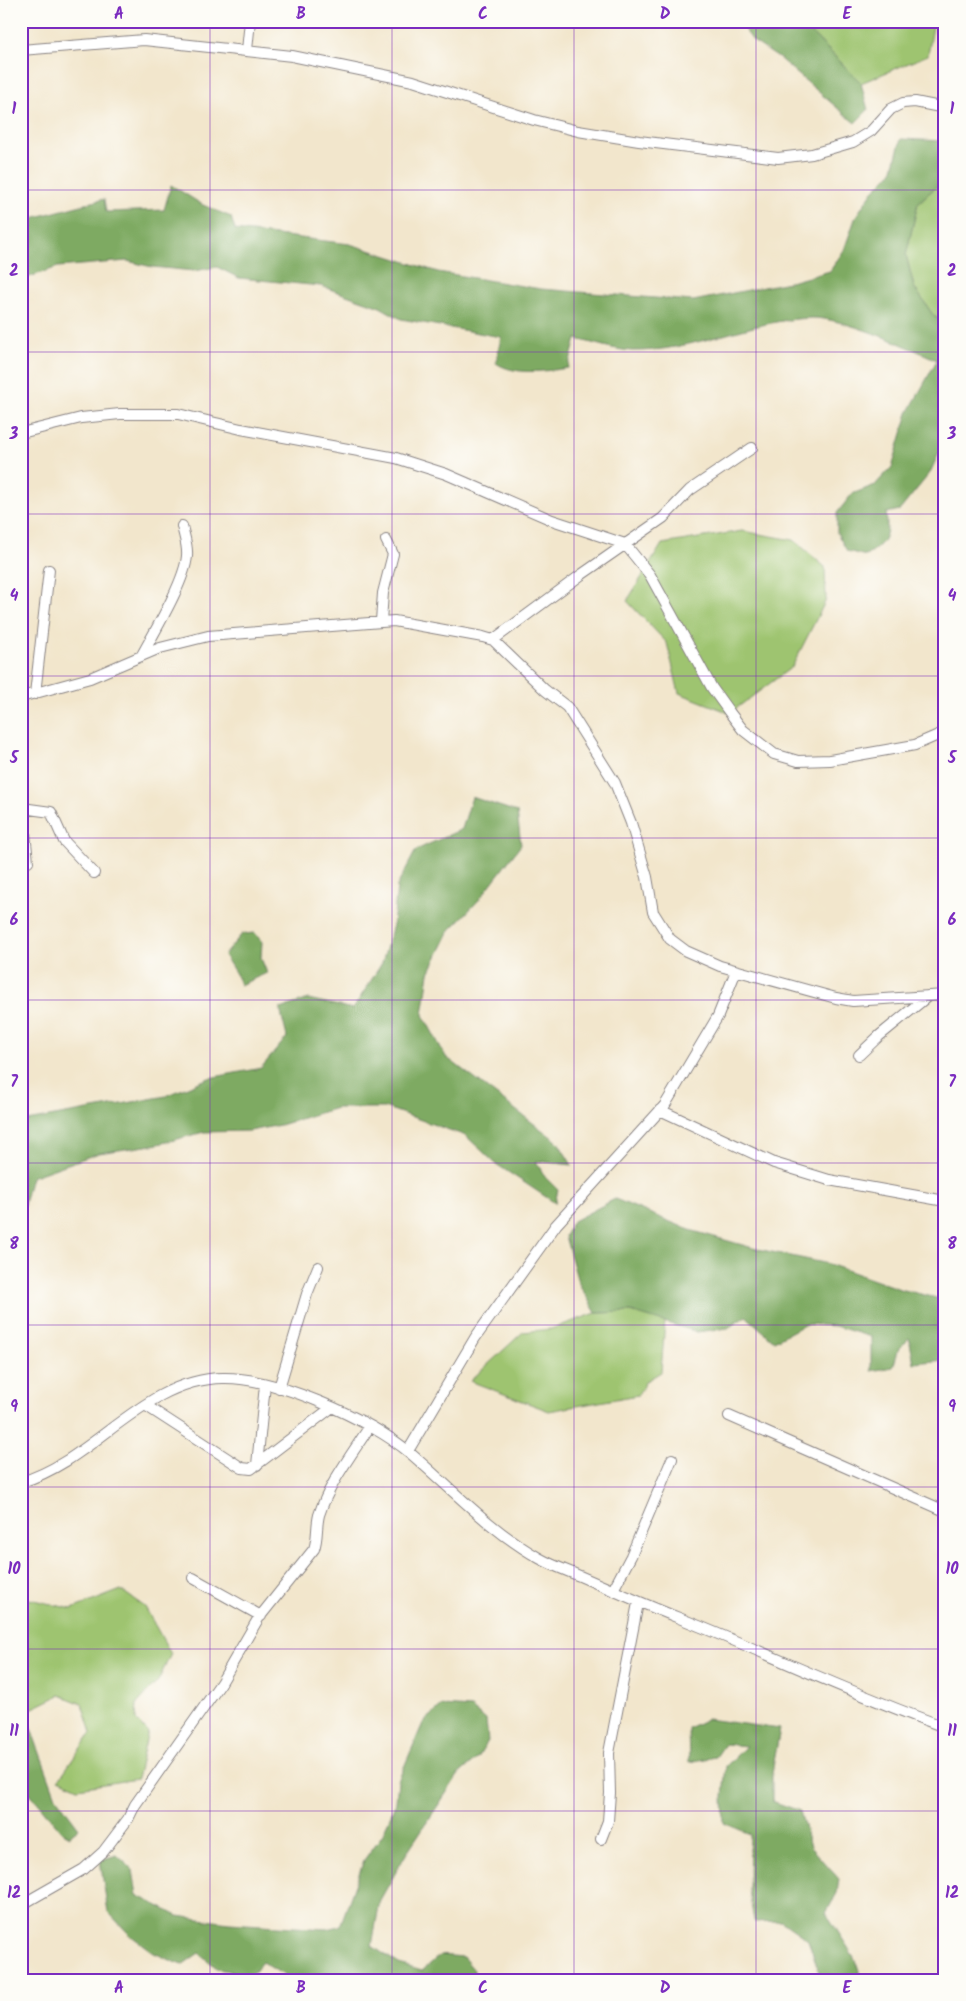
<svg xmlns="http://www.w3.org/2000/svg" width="966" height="2001" font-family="Kalam,sans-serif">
<rect width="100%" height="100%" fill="#fdfcf7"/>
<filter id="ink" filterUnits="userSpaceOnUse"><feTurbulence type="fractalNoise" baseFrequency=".02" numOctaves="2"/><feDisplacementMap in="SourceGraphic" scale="10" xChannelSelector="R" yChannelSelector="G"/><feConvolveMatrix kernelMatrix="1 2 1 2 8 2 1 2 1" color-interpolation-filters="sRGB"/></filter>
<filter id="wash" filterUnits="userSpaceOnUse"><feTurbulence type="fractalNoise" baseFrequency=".0096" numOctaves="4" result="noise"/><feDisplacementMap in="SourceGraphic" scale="20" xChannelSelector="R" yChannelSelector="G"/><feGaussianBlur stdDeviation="1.12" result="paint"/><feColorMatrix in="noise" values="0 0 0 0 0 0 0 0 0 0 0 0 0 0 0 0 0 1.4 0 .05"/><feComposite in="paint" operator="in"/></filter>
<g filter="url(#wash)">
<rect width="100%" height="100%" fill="#f2e6cc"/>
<path fill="#9ec46f" stroke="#607355" d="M800 21H934L928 55 861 83Z
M945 182V324L933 315 914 287 906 255 918 203 938 185Z
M742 531 794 540 825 567 826 600 792 667 730 713 679 693 667 643 627 601 662 544Z
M631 1312 665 1321 661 1372 646 1381 638 1395 549 1411 470 1381 523 1332 551 1329 596 1313Z
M121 1590 145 1607 171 1654 158 1681 137 1704 136 1720 148 1732 137 1779 78 1788 59 1779 91 1733 82 1704 60 1695 25 1712 21 1709V1597L72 1609Z"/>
<path fill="#7eaa62" stroke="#50664e" d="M738 21H800L861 83 868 110 855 123 780 59 753 41Z
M901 139 945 141V182L938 185 918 203 906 255 914 287 933 315 945 324V439L930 473 900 510 886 513C889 537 886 542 866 556L847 551 837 533V513L852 494 875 485 892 467 908 413 937 360C909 347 841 317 811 318 750 320 693 352 632 351 614 350 594 343 576 339L568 368C546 371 515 376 496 363L501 337 401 319 380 307 321 286 239 278 217 267 194 271 152 267 127 261 58 267 21 280V221L104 199 106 212 164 210 171 185 203 205 231 217 235 230 350 244 438 272 541 289 693 301 794 281 830 271 844 250 856 216 873 191 892 172Z
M472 797 517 812 521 845 478 901 450 930 429 973 423 1015 446 1057 558 1142 572 1165 536 1161 545 1177 558 1190 555 1203 496 1164 466 1136 387 1108H336L280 1125 250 1131 204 1132 159 1144 99 1153 31 1177 21 1216V1122L166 1096 209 1078 261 1068 287 1037 280 1009 308 999 353 1009 382 963 393 925 397 886 416 850 462 829Z
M255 933 262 942 261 958 267 973 240 985 236 974 224 955 242 934Z
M615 1199 690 1230 753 1248 829 1264 900 1289 945 1300V1360L914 1363 909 1338 899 1348 893 1367 871 1371V1337L835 1326 806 1324 774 1341 746 1316 728 1328 697 1332 631 1312 596 1313 578 1282 565 1236 573 1221Z
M442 1706 471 1708 486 1720 488 1741 478 1758 459 1774 409 1849 380 1900 372 1946 399 1964 422 1971 440 1955 463 1957 474 1970V1980H292L262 1962 251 1975 218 1969 199 1953 182 1965 154 1953 130 1935 108 1912 100 1860 117 1855 133 1870 137 1895 178 1916 229 1923 327 1929 340 1926 364 1860 383 1834 396 1802 398 1781 423 1723Z
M21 1709 25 1712 56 1797 79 1828 69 1836 62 1832 24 1786 21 1778Z
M707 1719 780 1729 772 1773V1801L800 1811 810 1847 839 1879 837 1893 826 1913 854 1957 862 1980H822L808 1940 781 1921 754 1922 749 1890 750 1834 724 1823 723 1796 726 1766 746 1746 725 1744 716 1757 689 1762 688 1728Z"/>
</g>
<g filter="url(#ink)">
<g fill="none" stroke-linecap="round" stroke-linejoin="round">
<g stroke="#8a8484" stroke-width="12">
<path id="minor" d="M21 50 144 40 292 56 413 81 534 120 578 131 639 141 778 158 812 154 853 142 871 131 891 109 903 103 915 102 945 108
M247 50 250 21
M21 433 81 418 120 414H178L241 429 396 458 446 474 552 520 625 544 650 575 712 688 730 713 743 730 774 754 798 761 830 760 915 745 945 732
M381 621 383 593 393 554 386 540
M493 640 581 575 663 518 690 490 752 448
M142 655C155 631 185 581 187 556 188 546 184 536 182 526
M35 694 49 570
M21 697 90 678 160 648 208 636 394 621 483 637 493 640 545 690 567 707 615 783 631 823 647 877 653 912 670 939 686 951 720 966 836 998 853 1001 945 995
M22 803 28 862
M22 808 51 812 64 841 94 873
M859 1055 879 1036 928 996
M660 1110 774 1163 829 1180 945 1201
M279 1388 307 1294 318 1267
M145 1405 242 1468 251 1469 331 1408
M729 1416 945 1511
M408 1451 475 1338 556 1225 665 1105 718 1016 736 971
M257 1465 265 1385
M21 1482C94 1461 143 1379 223 1378 275 1377 370 1419 410 1453 451 1488 491 1531 539 1558 553 1566 568 1571 582 1577 614 1591 646 1605 679 1618 768 1653 854 1695 945 1727
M193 1578 261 1616
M613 1590 631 1556 672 1459
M601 1839 608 1821 610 1793 609 1753 638 1603
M21 1905 84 1869 103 1852 128 1819 135 1805 221 1683 258 1619 314 1549C318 1538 316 1527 319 1515 329 1484 352 1454 370 1426"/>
</g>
<use href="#minor" stroke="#fff" stroke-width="10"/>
</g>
</g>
<path fill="none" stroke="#7b2cbf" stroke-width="1" stroke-opacity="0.55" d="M210 21V1980M392 21V1980M574 21V1980M756 21V1980M21 190H945M21 352H945M21 514H945M21 676H945M21 838H945M21 1000H945M21 1163H945M21 1325H945M21 1487H945M21 1649H945M21 1811H945"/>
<rect width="966" height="2001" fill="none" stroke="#fdfcf7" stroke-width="55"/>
<rect x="28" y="28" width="910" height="1946" fill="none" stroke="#7b2cbf" stroke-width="2"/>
<g font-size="16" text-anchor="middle" font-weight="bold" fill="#7b2cbf">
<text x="119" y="19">A</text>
<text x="301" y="19">B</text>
<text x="483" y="19">C</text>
<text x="665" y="19">D</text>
<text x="847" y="19">E</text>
<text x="14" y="114">1</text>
<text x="952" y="114">1</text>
<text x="14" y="276">2</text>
<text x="952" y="276">2</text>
<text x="14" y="439">3</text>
<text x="952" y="439">3</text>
<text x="14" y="601">4</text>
<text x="952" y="601">4</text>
<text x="14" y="763">5</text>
<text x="952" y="763">5</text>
<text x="14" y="925">6</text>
<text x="952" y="925">6</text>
<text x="14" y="1087">7</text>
<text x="952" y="1087">7</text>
<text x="14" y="1249">8</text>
<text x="952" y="1249">8</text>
<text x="14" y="1412">9</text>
<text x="952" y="1412">9</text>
<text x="14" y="1574">10</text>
<text x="952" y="1574">10</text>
<text x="14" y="1736">11</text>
<text x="952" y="1736">11</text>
<text x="14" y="1898">12</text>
<text x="952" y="1898">12</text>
<text x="119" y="1993">A</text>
<text x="301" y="1993">B</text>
<text x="483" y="1993">C</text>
<text x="665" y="1993">D</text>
<text x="847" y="1993">E</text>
</g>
</svg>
